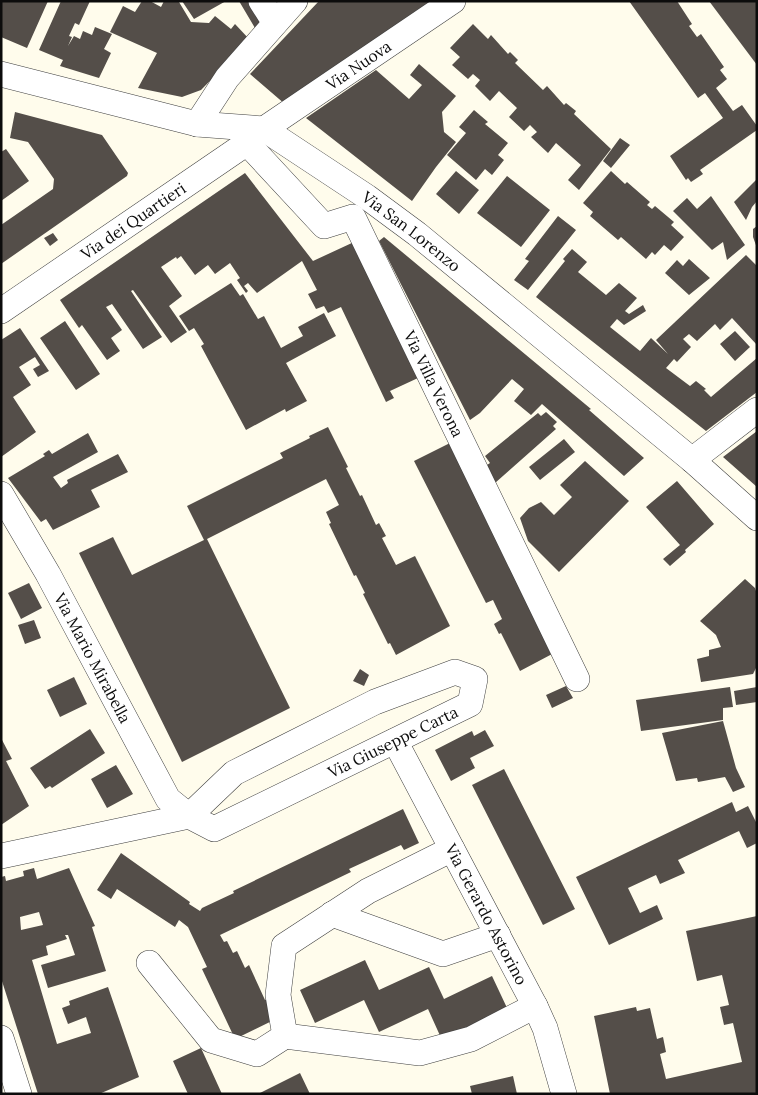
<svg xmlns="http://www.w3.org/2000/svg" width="758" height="1095" font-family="Lora,serif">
<rect width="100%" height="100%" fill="#fffcec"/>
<path fill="#544e49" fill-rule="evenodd" d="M1 1H48L27 48 1 37Z
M61 1H90L79 25 75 23 69 36 72 37 68 46 74 36 80 39 83 31 92 35 95 27 112 34 104 49 111 53 99 78 60 66 63 60 39 50Z
M142 1H150L161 7 164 1 179 2 191 22 209 23 215 16 231 29 235 24 250 40 201 90 182 97 138 88 157 53 110 32 123 6 135 12Z
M182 1H226L194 19Z
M239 1H257L270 22 258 33Z
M319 1H434L286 105 250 74Z
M629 1H677L692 24 689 26 697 37 701 34 724 67 720 70 727 79 716 88 733 111 742 105 757 126V130L700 170 703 174 691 182 688 178 686 180 670 156 723 118 705 93 698 98Z
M709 1H756L757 65Z
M473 24 488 39 491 35 508 54 510 52 518 60 515 63 543 90 547 86 564 105 566 103 576 111 574 114 611 149 579 190 568 180 581 165 556 143 548 153 531 137 537 132 530 125 524 131 509 117 517 108 499 91 490 101 475 86 480 80 473 74 468 79 452 65 460 57 450 48Z
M419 64 456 96 442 112 444 132 456 142 436 167 412 201 306 118 376 70 409 99 422 85 410 75Z
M474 110 488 122 485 124 508 143 498 155 504 160 492 175 485 169 476 180 447 155 466 133 459 127Z
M15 112 102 135 128 173 127 176 1 264V225L53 189 54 179 28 142 10 138Z
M620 138 630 145 611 168 603 161Z
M6 149 29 181 1 201V152Z
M456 171 479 190 459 214 436 194Z
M611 171 625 184 627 182 650 202 647 205 652 209 655 206 674 222 671 225 684 237 671 251 664 245 655 255 652 252 646 259 621 237 618 240 590 216 593 212 583 203Z
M245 173 313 261 354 242 418 378 390 391 394 398 386 402 341 307 328 313 324 306 316 309 308 294 317 290 302 261 257 293 248 283 244 286 248 291 246 293 237 280 240 278 230 263 215 274 208 265 195 275 181 256 177 259 176 257 161 267 182 296 169 306 187 332 171 343 133 290 131 291 162 337 143 349 112 304 106 307 122 330 111 338 120 351 107 360 82 325 79 328 60 300Z
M507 176 550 210 521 247 477 213Z
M757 179V201L752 207 746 220 734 202Z
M711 196 745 245 727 260 723 242 712 250 673 211 687 198 697 209Z
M558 216 576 230 528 290 514 280 529 261 525 259Z
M757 226V248L753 237V229Z
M53 233 58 240 50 246 44 238Z
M384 237 591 409 589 410 644 458 624 476 542 404 531 415 514 401 524 389 512 379 480 413 470 420 379 241Z
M572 249 587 262 578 272 606 295 619 283 637 298 625 311 629 314 643 305 646 311 624 325 617 319 610 327 640 351 651 338 668 354 656 340 746 255 757 266V345L732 318 720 330 715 324 697 341 689 334 683 339 691 347 677 362 674 359 666 368 690 386 696 381 706 389 704 390 711 397 757 358V392L706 431 536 297 565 261 563 259Z
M689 259 710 278 689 295 665 273 677 260 683 266Z
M231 283 240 296 243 294 258 319 264 316 281 348 303 336 298 327 324 313 336 336 286 363 307 401 286 412 285 409 246 430 201 346 204 344 194 328 189 331 179 316Z
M65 321 100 374 76 390 40 338Z
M20 328 49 371 38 377 33 369 40 365 35 357 19 367 31 385 13 397 36 432 1 457V340Z
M735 331 750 347 735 361 720 344Z
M546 412 557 422 553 426 556 429 495 483 487 465 490 463 485 456 538 413 541 416Z
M328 427 348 467 346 468 360 496 362 495 376 525 379 523 386 536 382 538 396 565 415 556 450 626 396 655 390 643 388 644 363 594 365 593 356 575 354 576 329 524 331 523 326 512 339 505 326 479 207 539 290 708 182 762 79 553 113 537 132 575 204 540 187 506 283 458 280 453 310 438 309 436Z
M757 431V487L723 457Z
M88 433 98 452 53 477 61 488 68 483 67 480 118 454 128 472 91 490 100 507 53 530 46 519 41 522 8 478 45 456 43 454 49 450 52 454Z
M564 439 575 452 540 480 529 467Z
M450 443 554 653 520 671 501 633 499 634 494 624 502 619 493 600 486 603 414 461Z
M585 461 629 501 559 572 528 541 520 518 529 508 541 502 554 515 572 497 560 485Z
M677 481 714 524 685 550 686 552 670 566 663 559 680 545 646 507Z
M745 579 755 588 757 594V666L753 674 701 682 697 659 709 656V650L721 647 716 635 700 621Z
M29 583 42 608 21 619 8 593Z
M34 620 41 638 25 644 18 625Z
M360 669 369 675 364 686 353 681Z
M74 677 87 704 60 717 47 690Z
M566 686 573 698 552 708 546 695Z
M730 687 733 707 723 708V720L641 731 636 700Z
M757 687V702L736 705 734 691Z
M723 721 736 768 745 787 733 792 725 777 698 782 697 778 676 781 662 733Z
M90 729 105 753 52 788 50 786 45 789 30 768Z
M485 730 494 746 470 758 475 768 451 781 435 750 472 731 474 736Z
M1 738 12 759 6 761 29 806 1 825Z
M116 765 133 794 107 808 91 779Z
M504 769 575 909 543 925 472 785Z
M732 802 736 812 748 806 757 824V843L747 848 739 831 678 860 685 873 660 884 656 875 628 888 640 913 657 905 663 919 609 945 576 877Z
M403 809 419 843 404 850 401 845 349 869 351 872 220 935 224 942 227 941 233 953 237 951 245 968 249 965 265 1000 269 998 278 1018 235 1039 202 969 207 967 188 927 179 920 175 927 117 889 111 899 97 890 121 853 190 902 189 904 200 911 202 908 234 893 233 891Z
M34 868 37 879 69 868 95 926 92 927 106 971 48 988 41 965 75 955 68 935H65L67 939 46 946 48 955 32 960 57 1044 91 1033 86 1017 68 1024 62 1008 70 1005 69 1001 108 987 139 1077 99 1094H38L1 978V877L5 876 6 881 24 876 23 871ZM39 912 43 925 21 930 20 917Z
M757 916V1094H610L594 1016 636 1007 637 1011 650 1008 657 1039 663 1037 666 1052 660 1054 666 1079 742 1062 733 1023 724 1025 720 1007 729 1005 722 975 697 981 686 931Z
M365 960 379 990 429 967 444 999 492 976 508 1010 442 1040 428 1009 379 1032 364 1000 315 1023 300 990Z
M201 1048 222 1094H188L173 1061Z
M300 1073 310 1094H258Z
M513 1076 517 1094H472L470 1086Z"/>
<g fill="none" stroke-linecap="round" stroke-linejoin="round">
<g stroke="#3f3f3f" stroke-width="26">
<g id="minor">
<path d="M261 1 275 23"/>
<path id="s1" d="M1 74 197 124 264 129 367 197 417 234 692 460 757 518"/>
<path d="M197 124 227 78 295 1"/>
<path id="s2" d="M247 143 324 226 353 217 577 679"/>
<path id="s3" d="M1 311 247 143 264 129 453 1"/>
<path d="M692 460 757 410"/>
<path id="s4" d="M1 494 48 574 168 799 189 816 214 829 470 704 475 679 455 672 375 702 234 773 189 816 1 856"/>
<path id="s5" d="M395 741 535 1006 545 1028 564 1094"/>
<path d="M332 914 443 954 498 935"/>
<path d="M149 963 211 1040 257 1054 285 1036 278 995 284 946 368 891 452 849"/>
<path d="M285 1036 420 1053 471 1039 535 1006"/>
<path d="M1 1038 19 1094"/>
</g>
</g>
<use href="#minor" stroke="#fff" stroke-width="25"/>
</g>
<g text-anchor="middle" stroke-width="5" stroke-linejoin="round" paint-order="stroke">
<g font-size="16" fill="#0c0c0c" stroke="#fff">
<text dy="6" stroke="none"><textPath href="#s3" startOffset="434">Via Nuova</textPath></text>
<text dy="6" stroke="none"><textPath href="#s3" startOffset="160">Via dei Quartieri</textPath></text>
<text dy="6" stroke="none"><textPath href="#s1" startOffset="449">Via San Lorenzo</textPath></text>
<text dy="6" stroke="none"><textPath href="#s2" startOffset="329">Via Villa Verona</textPath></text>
<text dy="6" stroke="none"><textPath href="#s4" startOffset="188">Via Mario Mirabella</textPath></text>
<text dy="6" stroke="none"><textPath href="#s4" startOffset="602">Via Giuseppe Carta</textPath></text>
<text dy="6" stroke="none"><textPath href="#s5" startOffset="196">Via Gerardo Astorino</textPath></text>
</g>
</g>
<rect width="758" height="1095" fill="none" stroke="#0c0c0c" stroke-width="5"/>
</svg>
